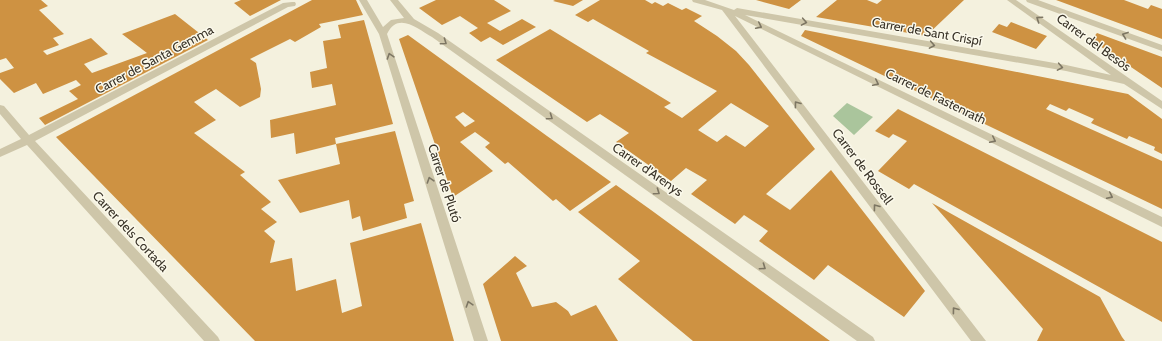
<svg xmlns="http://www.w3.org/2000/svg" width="1162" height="341" font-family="Cabin,sans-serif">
<rect width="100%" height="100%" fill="#f4f1de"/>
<path fill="#aac59c" d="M847 103 873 117 854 135 833 116Z"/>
<path fill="#ce9242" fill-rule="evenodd" d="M0 0H41L48 6 39 10 64 34 53 38 59 45 43 51 47 55 91 38 108 54 84 64 92 73 147 53 122 34 175 14 208 40 45 125 39 118 78 99 69 91 81 85 76 80 43 94 36 83 14 93 0 79V73L14 68 6 58 0 60Z
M241 0H281L250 16 234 3Z
M312 0H356L363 15 319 24 321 27 295 42 290 39 250 59 256 63 261 89 260 97 240 107 216 89 194 102 216 120 194 133 245 172 240 175 271 202 261 209 277 222 264 231 275 241 270 263 292 258 296 291 336 279 342 313 362 306 350 243 421 223 454 341H255L56 137Z
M436 0H494L511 11 487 23 500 31 522 19 536 27 503 45 490 37 481 42 469 33 478 28 460 16 442 25 419 8Z
M555 0H583L573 6 553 1Z
M600 0H645L652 4 655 2 663 6 668 3 682 10 686 8 702 16 694 21 717 36 736 51 749 65 815 149 766 194 790 210 831 170 925 291 904 317 828 265 814 280 759 241 768 231 744 215 735 224 691 194 707 180 686 168 671 181 616 142 629 133 600 114 587 122 496 60 550 29 671 103 664 107 682 118 717 91 646 53 649 51 593 19 588 22 575 15ZM731 103 769 126 745 147 726 135 717 142 698 130Z
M756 0H801L789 9Z
M837 0H867L877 4 882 0H964L926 36 816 17Z
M1056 0H1124L1148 9 1151 5 1162 9V39Z
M364 20 393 124 335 138 336 144 296 154 294 133 271 138 270 120 336 105 332 84 312 88 310 72 327 68 323 41 341 38 338 25Z
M1011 22 1047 36 1036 49 992 32 999 24 1007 27Z
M805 30 1128 94 1162 119V154L1154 150 1155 147 1129 136 1127 139 1091 123 1094 119 1069 108 1066 111 1050 104 1046 109 1162 161V209L801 36Z
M1097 33 1162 57V88L1091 40Z
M408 35 547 136 611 182 570 211 556 199 553 201 508 162 505 164 485 147 490 143 475 132 460 142 493 171 453 197 399 39ZM463 112 475 121 465 127 455 117Z
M898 109 1162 242V322L914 184 909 189 878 171 907 141 893 134 889 138 875 131Z
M395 131 414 201 404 204 407 218 363 231 360 216 352 219 349 200 300 213 278 180 340 164 336 144Z
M616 185 651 210 830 341H693L618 279 640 261 578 212Z
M932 203 1100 297 1122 337 1125 341H1037L1043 329Z
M515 256 527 266 516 273 532 307 556 302 568 311 571 316 596 305 618 341H501L483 284Z"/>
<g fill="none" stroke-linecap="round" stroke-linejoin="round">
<path fill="#cec6a9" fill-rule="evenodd" d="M359 0H367L383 27 391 20 404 18 390 0H398L414 19 438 33 873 337 875 341H857L432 37C418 29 398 11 387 34L488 341H474L379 34Z
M692 0H705L734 10 737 8 1066 65 1111 75 1007 0H1016L1162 101V109L1124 84 1066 71 745 15 1162 217V227L735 16 986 341H971L722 10 693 2Z
M1026 0H1038L1162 45V51L1027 2Z
M292 2H295L296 4 295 6 288 7 35 141 218 337 220 341H204L27 145 0 157V149L21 139 0 114V105L4 106 29 135 283 3Z"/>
</g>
<defs><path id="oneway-chevron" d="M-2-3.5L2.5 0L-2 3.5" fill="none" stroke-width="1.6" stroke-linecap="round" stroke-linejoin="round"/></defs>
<g stroke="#7d7663">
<use href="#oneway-chevron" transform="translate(1039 19) rotate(-146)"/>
<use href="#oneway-chevron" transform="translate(804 22) rotate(10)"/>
<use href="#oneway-chevron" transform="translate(759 26) rotate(26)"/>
<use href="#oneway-chevron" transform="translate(1125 35) rotate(-160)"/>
<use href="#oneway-chevron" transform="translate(444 42) rotate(35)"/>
<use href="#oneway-chevron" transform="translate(932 45) rotate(10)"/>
<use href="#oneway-chevron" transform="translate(390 56) rotate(-108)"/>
<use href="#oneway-chevron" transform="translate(1060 67) rotate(10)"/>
<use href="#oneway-chevron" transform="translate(876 83) rotate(26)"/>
<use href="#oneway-chevron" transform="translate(797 104) rotate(-127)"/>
<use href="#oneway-chevron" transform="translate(550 117) rotate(35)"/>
<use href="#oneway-chevron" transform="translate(993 140) rotate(26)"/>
<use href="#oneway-chevron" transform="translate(430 180) rotate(-108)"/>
<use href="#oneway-chevron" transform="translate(657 192) rotate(35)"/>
<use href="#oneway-chevron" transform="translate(1110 196) rotate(26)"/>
<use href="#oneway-chevron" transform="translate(876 207) rotate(-127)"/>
<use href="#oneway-chevron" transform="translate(763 267) rotate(35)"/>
<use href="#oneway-chevron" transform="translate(469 304) rotate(-108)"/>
<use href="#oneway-chevron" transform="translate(955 310) rotate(-127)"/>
</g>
<g text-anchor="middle" stroke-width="3" stroke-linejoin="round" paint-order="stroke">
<g font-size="13" fill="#3a3429" stroke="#fbf9eb">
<text transform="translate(927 31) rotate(10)" y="5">Carrer de Sant Crispí</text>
<text transform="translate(1094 42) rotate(36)" y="5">Carrer del Besòs</text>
<text transform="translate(154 59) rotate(-28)" y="5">Carrer de Santa Gemma</text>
<text transform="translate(936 96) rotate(26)" y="5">Carrer de Fastenrath</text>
<text transform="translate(863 166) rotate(53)" y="5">Carrer de Rossell</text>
<text transform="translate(648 169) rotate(35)" y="5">Carrer d'Arenys</text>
<text transform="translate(445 183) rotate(72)" y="5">Carrer de Plutó</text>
<text transform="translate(131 231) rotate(47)" y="5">Carrer dels Cortada</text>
</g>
</g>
</svg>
